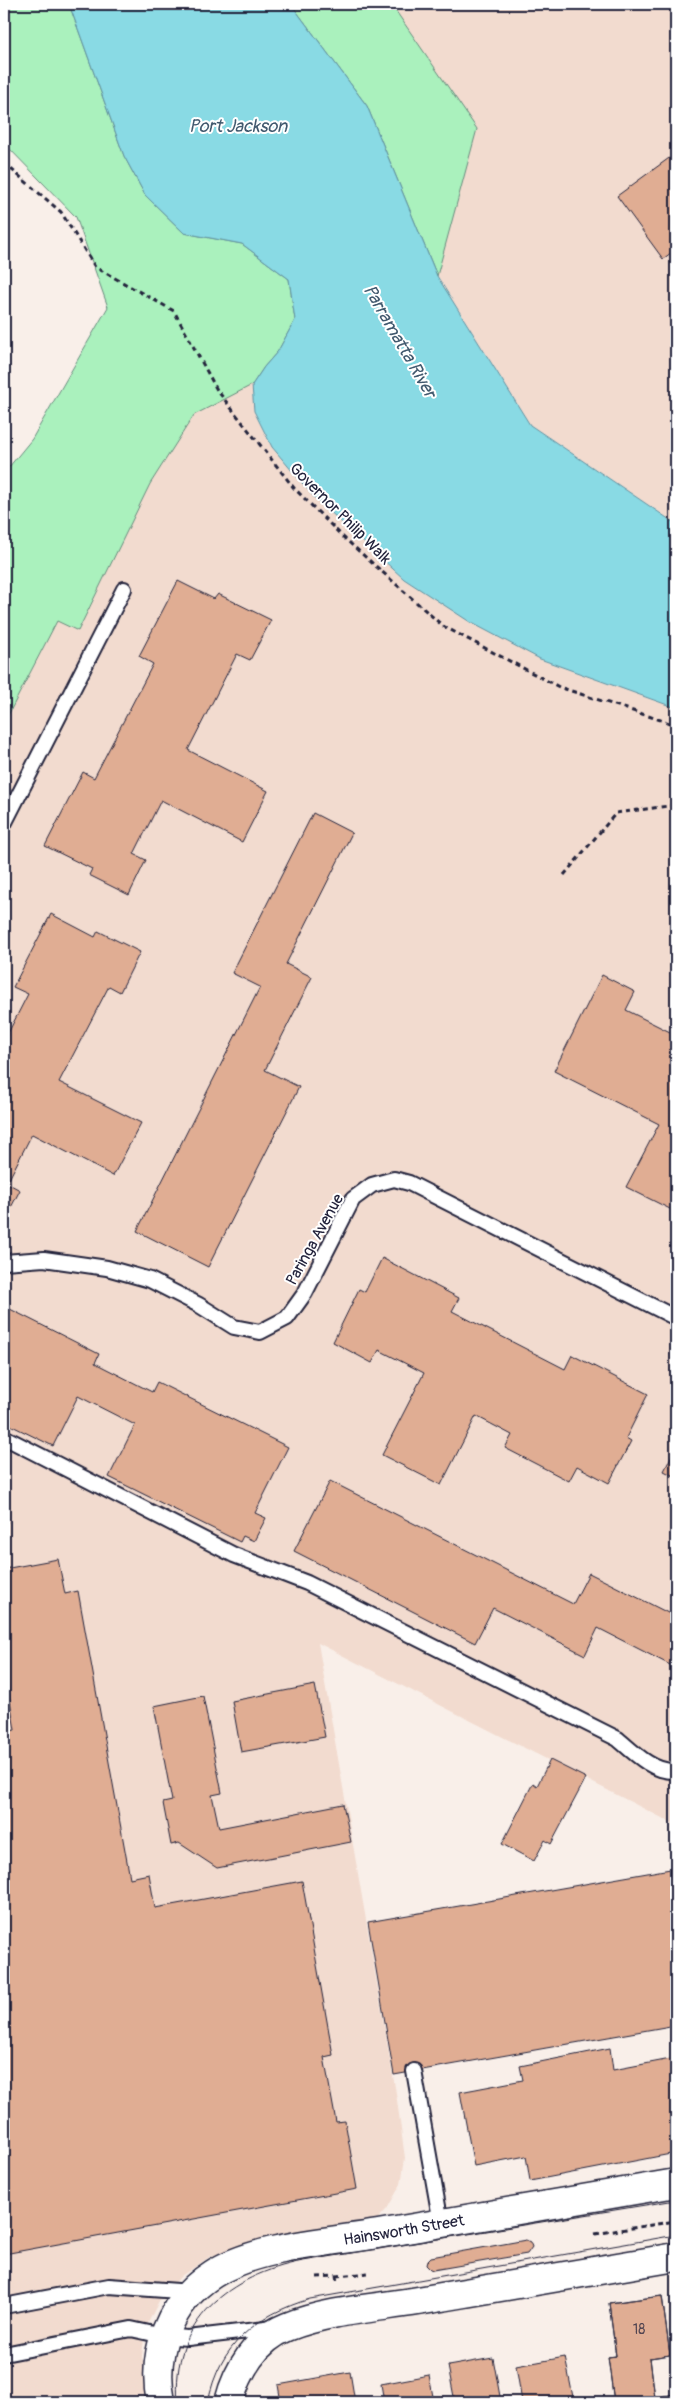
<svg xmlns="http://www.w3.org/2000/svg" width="680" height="2406" font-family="Pangolin,sans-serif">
<rect width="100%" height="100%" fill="#f9efe9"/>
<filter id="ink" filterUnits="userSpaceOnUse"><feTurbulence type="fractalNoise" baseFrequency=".02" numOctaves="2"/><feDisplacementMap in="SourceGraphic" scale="10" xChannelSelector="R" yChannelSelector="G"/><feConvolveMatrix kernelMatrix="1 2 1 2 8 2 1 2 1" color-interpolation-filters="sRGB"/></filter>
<g filter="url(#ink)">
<path fill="#f2dbcf" d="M291 4H676V524L530 425 437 276 367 106Z
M115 380 252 385 254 411 272 447 314 497 404 579 540 659 676 708V1825L318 1643 396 2093 405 2158 401 2184 387 2209 366 2231 211 2256 181 2276 159 2301 145 2329 142 2356 150 2402H4V474Z"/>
<path fill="#aaf1bd" stroke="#668a7c" d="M4 4H69L124 156 145 195 184 233 242 244 289 279 295 320 278 351 264 367 252 385 194 415 150 484 78 631 57 621 4 723V473L32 439 108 307 76 217 4 143Z
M291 4H391L477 129 437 276 367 106Z"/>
<path fill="#89dae4" stroke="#6090a0" d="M69 4H291L367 106 437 276 530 425 676 524V708L540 659 470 622 404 579 314 497 272 447 254 411 252 385 264 367 278 351 295 320 289 279 242 244 184 233 145 195 124 156Z"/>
<path fill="#e0ad93" stroke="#22223b" d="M676 153V249L663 259 617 196Z
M178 581 214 599 218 594 271 620 250 660 237 654 188 750 268 791 242 842 161 800 134 854 146 860 129 895 89 875 92 869 45 846 83 772 94 778 153 664 139 656Z
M313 813 352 833 286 964 312 977 265 1070 299 1087 208 1267 137 1231 260 987 232 973Z
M51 914 95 937 98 931 140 952 120 992 109 986 59 1082 141 1123 113 1176 32 1134 7 1183 20 1190 4 1221V1041L28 994 13 987Z
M602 975 635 992 626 1010 676 1035V1212L626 1187 659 1124 554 1071Z
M382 1258 459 1298 452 1311 565 1369 572 1355 648 1394 626 1438 631 1441 609 1483 577 1466 569 1481 505 1448 512 1435 476 1416 441 1485 382 1455 424 1373 379 1350 372 1363 333 1342 359 1289 365 1292Z
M4 1306 99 1354 95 1363 152 1392 157 1382 288 1447 255 1513 266 1518 254 1541 243 1536 240 1542 109 1477 135 1425 78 1396 53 1446 4 1422Z
M676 1447V1477L664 1471Z
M330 1481 573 1604 589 1573 676 1617V1668L598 1628 585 1655 493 1608 475 1643 294 1551Z
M58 1559 65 1594 78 1591 130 1878 149 1874 155 1908 302 1881 333 2055 324 2057 336 2122 345 2121 357 2189 4 2254V1732L15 1730 4 1664V1569Z
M315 1685 325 1737 241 1752 232 1701Z
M203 1696 222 1793 212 1795 219 1828 343 1804 351 1842 217 1868 179 1843 171 1845 163 1803 172 1801 154 1706Z
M550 1760 586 1778 551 1844 545 1840 534 1861 502 1844 533 1783 537 1786Z
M676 1868V2025L394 2075 368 1922Z
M610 2048 613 2070 676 2058V2153L530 2181 526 2156 474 2166 460 2092 523 2080 520 2066Z
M526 2240 530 2242 532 2247 527 2254 433 2270 430 2269 426 2265 427 2261 431 2257Z
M662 2296 670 2355 650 2358 655 2398 675 2394 676 2402H614L608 2357 616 2356 609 2303Z
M662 2296 670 2355 650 2358 655 2398 675 2394 676 2402H614L608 2357 616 2356 609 2303Z
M565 2357 574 2402H522L516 2366Z
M493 2358 501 2402H455L448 2366Z
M350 2372 355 2402H281L278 2385Z
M429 2375 434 2402H384L381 2384Z"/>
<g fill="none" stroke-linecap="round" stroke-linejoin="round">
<g stroke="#22223b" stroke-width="18">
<path id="service" d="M4 824 124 589
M4 1262 44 1259 107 1268 150 1280 199 1305 234 1327 260 1332 287 1318 305 1293 353 1199 372 1185 394 1179 409 1183 676 1318
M4 1437 234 1555 307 1583 618 1739C634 1753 654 1773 676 1771
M414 2071 441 2223
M4 2306 109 2286 192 2292
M4 2354 131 2329 163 2336 188 2338 274 2328"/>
</g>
<g stroke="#22223b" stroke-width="31">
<g id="minor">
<path id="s1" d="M161 2402C151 2353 169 2302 213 2274 254 2247 329 2242 378 2234 477 2217 577 2200 676 2183"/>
<path d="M229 2402C237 2371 256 2339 287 2327 327 2311 375 2308 418 2301 504 2286 590 2272 676 2257"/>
</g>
</g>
<path stroke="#22223b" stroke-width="3" stroke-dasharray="5 4" stroke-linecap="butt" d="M4 163 61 212 95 267 174 311 217 390 294 488 343 537 443 626 559 687 676 725
M564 875 616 813 676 805
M4 1524 7 1521
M595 2234 676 2221
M336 2276 369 2273
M317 2277 336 2276 337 2282"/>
<use href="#service" stroke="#fff" stroke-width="14"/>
<use href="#minor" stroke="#fff" stroke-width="28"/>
<path stroke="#22223b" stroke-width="1" d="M178 2402C170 2321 230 2275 303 2261L676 2200
M208 2402C219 2345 256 2315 310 2299L676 2235"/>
</g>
</g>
<g text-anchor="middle" stroke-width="4" stroke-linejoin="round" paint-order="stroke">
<g font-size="14" fill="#524551">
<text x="639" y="2334">18</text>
</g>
<g font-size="16" fill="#22223b" stroke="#fff">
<text transform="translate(341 513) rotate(45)" y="6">Governor Philip Walk</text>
<text transform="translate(314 1239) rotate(-61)" y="6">Paringa Avenue</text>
<text dy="6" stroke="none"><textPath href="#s1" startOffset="344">Hainsworth Street</textPath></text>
</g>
<g font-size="18" font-style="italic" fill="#41596e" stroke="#fff">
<text x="238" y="132">Port Jackson</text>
<text transform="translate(400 341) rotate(60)" y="6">Parramatta River</text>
</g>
</g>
<rect width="680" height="2406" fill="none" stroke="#fff" stroke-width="20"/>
<rect x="10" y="10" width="660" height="2386" fill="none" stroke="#22223b" stroke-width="2" filter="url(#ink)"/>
</svg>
